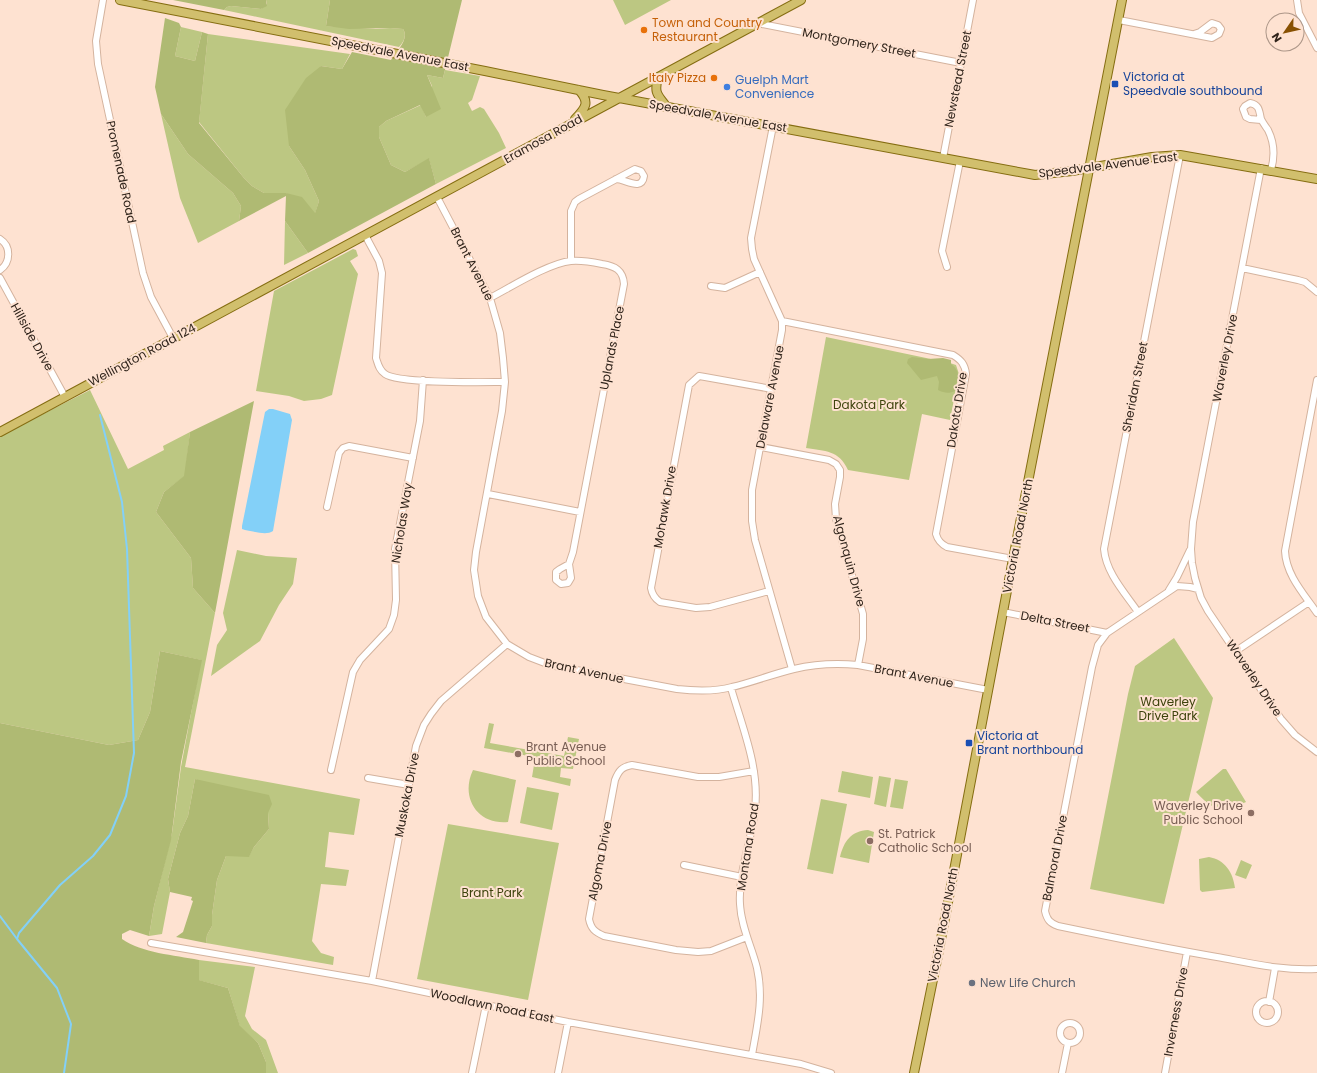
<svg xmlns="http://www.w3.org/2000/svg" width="1317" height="1073" font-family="Poppins,sans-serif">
<rect width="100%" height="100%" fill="#fee2d1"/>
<path fill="#bcc782" d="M266 0H330L326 26 376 29 390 28 403 29C407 35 404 42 399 47L224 10 227 7 231 6 261 9 267 4Z
M613 0H671L625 25Z
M181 27 202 32 195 61 175 56Z
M208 34 350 54 342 69 321 66 289 146 305 170 319 201 315 214 286 193H264L252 186 244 178 199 122Z
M445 70 480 76 472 100 468 103 472 111 480 107 484 109 499 133 506 148 436 184 429 159 405 172 391 165 379 137V127L386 121 421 105 426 117 432 86 427 75 443 78Z
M161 114 188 154 233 193 241 206 239 221 198 243 180 198Z
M285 221 308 253 284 265Z
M353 249 356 250 358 256 350 261 358 274 332 395 321 399 304 401 289 396 256 391 274 291Z
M826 337 950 363 956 365 959 374 950 420 922 414 909 480 848 470C839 450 825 451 806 448Z
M90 390 128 469 164 450 163 446 190 432 185 476 164 492 156 512 191 558 193 588 215 613 185 767 360 799 354 835 329 832 325 867 349 870 346 886 321 884 312 941 321 953 334 957 333 965 206 943 207 935 212 926V915L217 880 226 856H249L254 847 269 829 268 813 195 779 188 816 180 833 168 879 170 892 162 934 149 936 154 906 172 833 181 767 201 660 160 651 150 712 138 740 109 745 0 723V436Z
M237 550 266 556 297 558 293 584 279 605 260 641 211 676 217 645 227 630 223 613Z
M1174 638 1213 698 1164 904 1090 889 1128 694 1135 666Z
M489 723 494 724 490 743 564 756 568 737 579 739 573 769 561 768 560 777 571 779 570 786 532 777 535 759 534 757 484 748Z
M1223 769H1226L1246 802C1223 812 1214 812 1196 792Z
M473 770 516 780 508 822C477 825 460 797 473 770Z
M842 771 873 777 870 798 838 792Z
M879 776 891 778 886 807 874 804Z
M895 779 908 781 903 809 890 807Z
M527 787 559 793 552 830 520 823Z
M821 799 847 804 833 874 807 869Z
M448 824 559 843 528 1000 417 979Z
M868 830 874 832 869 863 840 857C844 841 851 831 868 830Z
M1209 857C1225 860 1233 872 1235 888L1202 892 1200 890 1199 859Z
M1241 860 1252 865 1246 879 1235 875Z
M199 960 255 967 245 1016 252 1029 266 1040 278 1073H266V1062L258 1043 240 1027 228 988 198 980Z"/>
<path fill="#afba73" d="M173 0H266L267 6 261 9 231 6 227 7 224 10Z
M330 0H462L443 78 427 75 441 109 426 117 420 105 386 121 379 127V137L391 165 405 172 429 158 436 184 308 253 285 221 286 196 239 221 241 206 233 193 188 154 161 114 155 87 165 18 179 23 181 27 175 56 195 61 202 32 208 34 199 123 244 178 252 186 264 193H286L302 197 315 213 319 201 305 170 289 146 285 110 306 78 321 66 342 69 352 52 391 60C396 52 410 39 403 29L390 28 349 29 326 26Z
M912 357 928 359 943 358 951 360V364C962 372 957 379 955 391 949 394 944 393 938 390L939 382 937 376 921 380 907 363 908 359Z
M254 401 215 613 193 588 191 558 156 512 164 492 184 476 190 432Z
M160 651 202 660 181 762 171 840 154 906 149 936 130 930 122 934V939C142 953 174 955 199 960V980L228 988 240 1026 258 1043 266 1062V1073H0V723L109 745 138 740 150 712Z
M195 779 269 795 272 804 268 813 269 829 254 847 249 857 226 856 217 880 212 915V926L207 935 206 943 176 937 183 932 193 901 191 900 192 897 170 892 168 879 180 833 188 816Z"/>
<path fill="#83d0f8" d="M269 409H273L290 414 292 420 273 531C266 536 253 531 245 530L242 529V526L265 412Z"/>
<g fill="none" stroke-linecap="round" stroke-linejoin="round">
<path stroke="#83d0f8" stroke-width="2" d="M0 916 17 939 57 988 71 1024 64 1073
M17 939 19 933 60 885 93 856 110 835 126 796 134 753 127 549 122 502 100 415"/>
<g stroke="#d4b39e" stroke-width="8">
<path id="minor" d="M103 0 96 41 98 64 143 273 151 297 173 338
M1297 0 1299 13 1317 48
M1119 20 1212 38 1219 34 1221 29 1218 25 1212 23 1200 32 1194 34
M757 23 961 63
M1261 120 1250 119 1246 117 1243 109 1245 106 1250 103C1260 105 1259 111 1261 119 1263 123 1266 127 1268 130 1275 144 1275 156 1271 170
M773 126 751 238 752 249 754 259 782 321V330L752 490V521L755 540 792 669
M943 158 973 0
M1261 168 1193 522 1191 549 1192 563 1195 578 1201 598 1208 611 1281 719 1295 735 1317 752
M437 197 490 298 500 333 503 358 505 382 502 411 476 552 474 570 478 596 486 617 507 644 529 657 550 665 677 689C695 691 714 692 732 687 753 682 773 674 794 669 815 664 836 663 858 665L988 690
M365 235 379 261 382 273 376 358C378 364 379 370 385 374 399 384 483 382 505 382
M0 239C11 246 11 262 0 270
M571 260V211L575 202 579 199 635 169 641 171 644 176C642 192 625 179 616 179
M947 267 942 251 960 161
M1242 268 1298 280 1305 282 1317 292
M0 278 65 397
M711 286 725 288 760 272
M490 298C511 287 549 263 571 261 581 260 592 262 602 264 615 266 623 270 624 284L573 552 569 564 571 578 568 583 561 584 556 580V572L560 569 569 564
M782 321 953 355C961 360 965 364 966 374L936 534C938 541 941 544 947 547L1013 559
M1317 380 1285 551C1286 575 1304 594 1317 613
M761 447 829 460 836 464 840 470V477L835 504 836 519 863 614V639L858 665
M488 494 580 512
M327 507 339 453 343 448 349 446 413 458
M1198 589 1190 587 1177 586 1107 633 1098 645 1092 667 1045 911C1047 920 1050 923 1058 926 1111 937 1164 948 1217 957 1250 963 1283 971 1317 969
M1169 590 1177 577 1190 550
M769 591 710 607 696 608 660 602C654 598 652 594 651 588L689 385 699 376 705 377 772 389
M1003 612 1107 633
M1138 612C1125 593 1106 573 1104 549L1180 155
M1236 651 1309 602
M731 688C742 726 760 769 755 809 752 839 738 873 740 904 741 927 752 947 757 968 764 998 757 1026 752 1055
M331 770 353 672 360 660 389 629 394 615 396 600 395 549 420 421 423 380
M368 778 409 785
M684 865 742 877
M747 937 711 951 698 952 676 950 604 936C595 932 591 929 589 919L615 780C619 770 622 767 632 765L698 777H719L754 771
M151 943 372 981 568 1022 801 1064 831 1073
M372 981 416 746 424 725 431 714 441 701 507 644
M1256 1012a11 11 0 1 1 22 0a11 11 0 1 1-22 0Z
M1269 1002 1275 968
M1060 1033a10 10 0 1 1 20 0a10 10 0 1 1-20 0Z
M472 1073 486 1005
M558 1073 568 1022
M1062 1073 1068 1043
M1165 1073 1187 952"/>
</g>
<g stroke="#856d11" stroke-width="10">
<path id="major" d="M120 0 485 71 603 95 1035 175 1072 171 1152 157 1180 155 1317 179
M658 77C654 93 657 94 666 106
M575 119C586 108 590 102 579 90
M0 432 801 0
M914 1073 938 955 1013 559 1122 0"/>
</g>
<use href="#minor" stroke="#fff" stroke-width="6"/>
<use href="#major" stroke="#d1bf6d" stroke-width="8"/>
</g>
<g fill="#e8710a" stroke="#fee2d1" stroke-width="1.5">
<circle cx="644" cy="30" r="4"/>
<circle cx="714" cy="78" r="4"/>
</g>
<g fill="#1a4fb4" stroke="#fee2d1" stroke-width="1.5">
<rect x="1111" y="80" width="8" height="8" rx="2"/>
<rect x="965" y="739" width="8" height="8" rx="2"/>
</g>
<circle fill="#3f7fe0" stroke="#fee2d1" stroke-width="1.5" cx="727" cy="87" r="4"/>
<g fill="#8d6e63" stroke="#fee2d1" stroke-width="1.5">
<circle cx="518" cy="754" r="4"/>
<circle cx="1251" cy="813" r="4"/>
<circle cx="870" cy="841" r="4"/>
</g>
<circle fill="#6b7280" stroke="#fee2d1" stroke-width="1.5" cx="972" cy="983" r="4"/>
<g text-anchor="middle" stroke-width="4" stroke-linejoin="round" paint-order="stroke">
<g font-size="12" fill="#c56008" stroke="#fee2d1" text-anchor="start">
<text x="652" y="27">Town and Country<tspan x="652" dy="14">Restaurant</tspan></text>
<text x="706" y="82" text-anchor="end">Italy Pizza</text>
</g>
<g font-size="12" fill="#30241b" stroke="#fee2d1">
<text transform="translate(859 43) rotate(11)" y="4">Montgomery Street</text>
<text transform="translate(400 54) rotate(11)" y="4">Speedvale Avenue East</text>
<text transform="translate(958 79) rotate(-79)" y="4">Newstead Street</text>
<text transform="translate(718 116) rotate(10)" y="4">Speedvale Avenue East</text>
<text transform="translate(543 139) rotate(-29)" y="4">Eramosa Road</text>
<text transform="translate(1108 165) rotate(-7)" y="4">Speedvale Avenue East</text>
<text transform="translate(121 172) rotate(78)" y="4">Promenade Road</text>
<text transform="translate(472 264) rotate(63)" y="4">Brant Avenue</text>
<text transform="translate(32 337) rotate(61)" y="4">Hillside Drive</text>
<text transform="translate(612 348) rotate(-79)" y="4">Uplands Place</text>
<text transform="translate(142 355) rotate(-28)" y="4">Wellington Road 124</text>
<text transform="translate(1225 358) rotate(-79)" y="4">Waverley Drive</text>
<text transform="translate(1135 387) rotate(-79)" y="4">Sheridan Street</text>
<text transform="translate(770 397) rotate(-79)" y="4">Delaware Avenue</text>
<text transform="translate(957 410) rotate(-81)" y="4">Dakota Drive</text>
<text transform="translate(665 507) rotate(-80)" y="4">Mohawk Drive</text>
<text transform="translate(402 523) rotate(-81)" y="4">Nicholas Way</text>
<text transform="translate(1018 536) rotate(-79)" y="4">Victoria Road North</text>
<text transform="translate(849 561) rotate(75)" y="4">Algonquin Drive</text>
<text transform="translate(1055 622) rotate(11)" y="4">Delta Street</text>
<text transform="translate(584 671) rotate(12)" y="4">Brant Avenue</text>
<text transform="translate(914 676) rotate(11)" y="4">Brant Avenue</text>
<text transform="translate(1254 678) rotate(56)" y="4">Waverley Drive</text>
<text transform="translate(407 795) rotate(-79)" y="4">Muskoka Drive</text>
<text transform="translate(748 847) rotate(-81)" y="4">Montana Road</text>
<text transform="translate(1055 858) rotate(-79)" y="4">Balmoral Drive</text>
<text transform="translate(600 861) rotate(-79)" y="4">Algoma Drive</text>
<text transform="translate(943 925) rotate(-79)" y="4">Victoria Road North</text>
<text transform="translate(492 1006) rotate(12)" y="4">Woodlawn Road East</text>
<text transform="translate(1176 1012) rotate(-80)" y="4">Inverness Drive</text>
</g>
<g font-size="12" fill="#164399" stroke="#fee2d1" text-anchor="start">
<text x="1123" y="81">Victoria at<tspan x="1123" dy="14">Speedvale southbound</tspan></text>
<text x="977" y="740">Victoria at<tspan x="977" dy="14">Brant northbound</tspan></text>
</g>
<g font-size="12" fill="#366cbe" stroke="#fee2d1" text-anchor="start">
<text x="735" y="84">Guelph Mart<tspan x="735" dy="14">Convenience</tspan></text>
</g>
<g font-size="12" fill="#3d430c" stroke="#fee2d1">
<text x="869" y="409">Dakota Park</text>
<text x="1168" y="706">Waverley<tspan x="1168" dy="14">Drive Park</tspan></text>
<text x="492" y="897">Brant Park</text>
</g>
<g font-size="12" fill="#785e54" stroke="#fee2d1" text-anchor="start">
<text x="526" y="751">Brant Avenue<tspan x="526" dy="14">Public School</tspan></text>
<text x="1243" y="810" text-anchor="end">Waverley Drive<tspan x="1243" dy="14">Public School</tspan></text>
<text x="878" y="838">St. Patrick<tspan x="878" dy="14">Catholic School</tspan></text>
</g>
<g font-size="12" fill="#5b616d" stroke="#fee2d1" text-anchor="start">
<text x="980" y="987">New Life Church</text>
</g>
</g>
<g transform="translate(1285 32) rotate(236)"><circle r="19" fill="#fee2d1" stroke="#ac9688"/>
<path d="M0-3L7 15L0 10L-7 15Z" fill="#885102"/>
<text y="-6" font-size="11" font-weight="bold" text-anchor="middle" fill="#30241b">N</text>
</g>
</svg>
